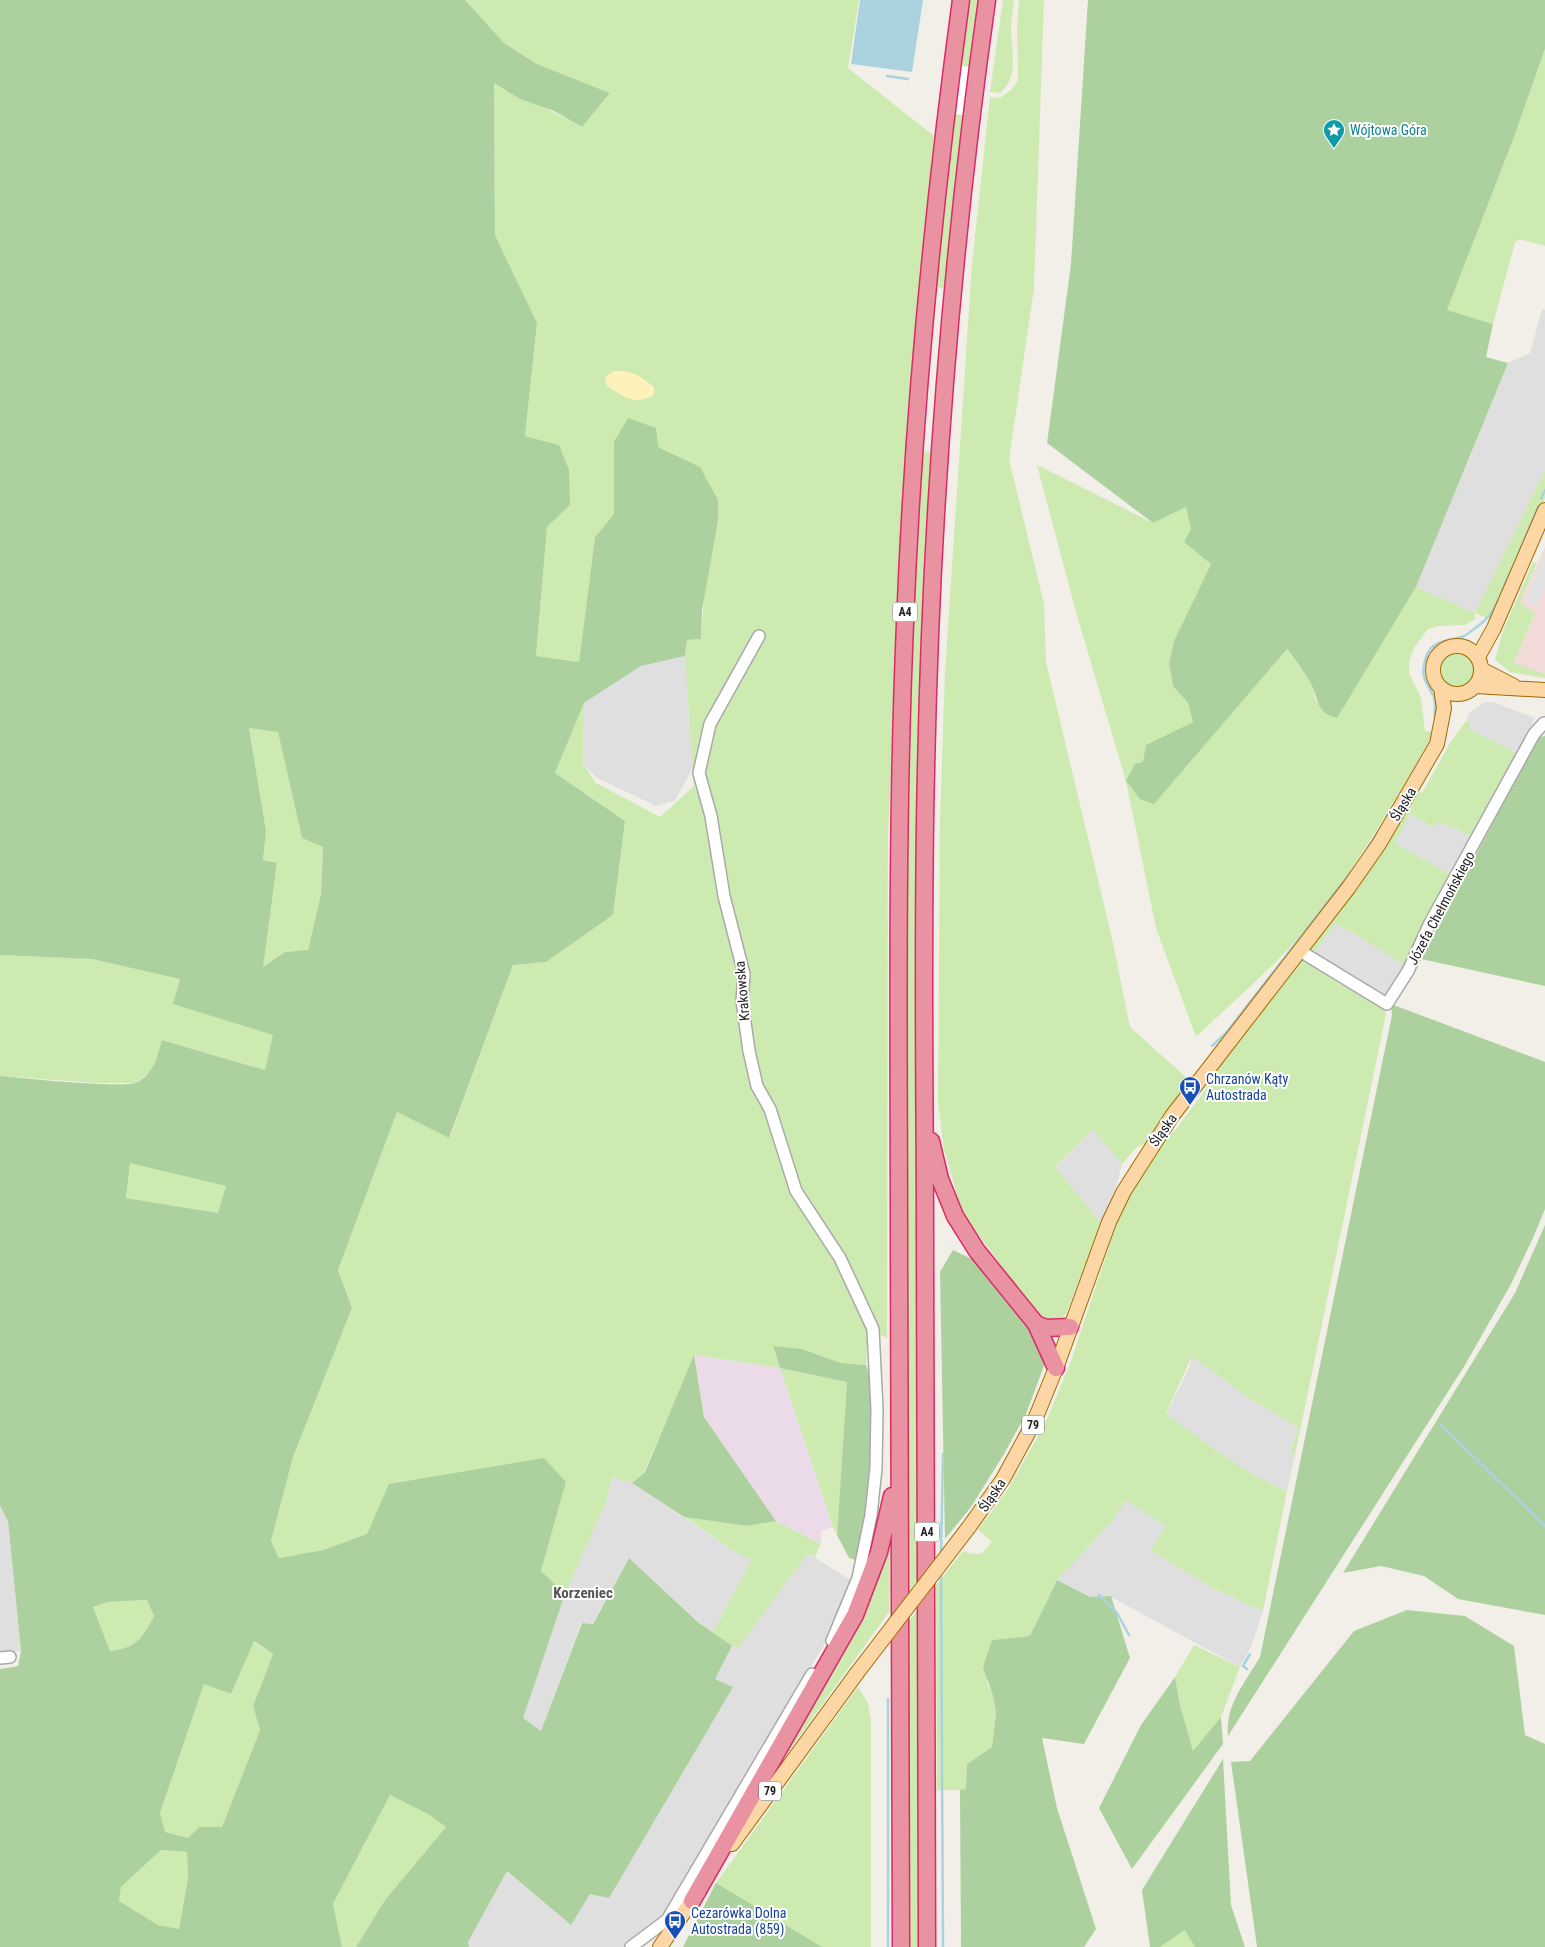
<svg xmlns="http://www.w3.org/2000/svg" width="1545" height="1947" font-family="'Roboto Condensed',sans-serif">
<rect width="100%" height="100%" fill="#f2efe9"/>
<path fill="#e0dfdf" d="M1542 309 1545 310V470L1475 613 1416 587 1508 363 1530 353Z
M685 656 693 767 675 801 656 806 597 778 583 764 584 703 641 666Z
M1485 702 1496 703 1535 718 1519 754 1469 729 1466 721 1469 713Z
M1410 814 1433 827 1436 822 1452 827 1476 838 1455 877 1393 843Z
M1336 923 1407 966 1387 998 1312 955Z
M1093 1129 1122 1164 1113 1199 1101 1223 1055 1168Z
M1192 1355 1246 1396 1298 1427 1291 1452 1295 1455 1287 1491 1264 1481 1237 1465 1166 1415 1190 1366Z
M612 1477 632 1483 743 1557 752 1559 712 1634 629 1558 592 1624 581 1623 541 1731 522 1718 565 1594 606 1502Z
M1126 1500 1167 1526 1150 1550 1213 1588 1263 1611 1251 1647 1240 1667 1111 1597H1090L1057 1580 1109 1525Z
M0 1506 8 1521 21 1651 0 1652Z
M808 1553 852 1581 838 1622 734 1793 664 1917 623 1947H469L468 1942 507 1871 571 1924 590 1894 732 1686 715 1679 732 1646 739 1647Z"/>
<path fill="#f2dad9" d="M1545 547V675L1514 664 1535 614 1520 603Z"/>
<path fill="#ebdbe8" d="M694 1355 780 1368 833 1527 821 1531V1544L776 1521 704 1417Z"/>
<path fill="#cdebb0" d="M465 0H859L848 68 934 136 900 557 888 839 887 1338 868 1330 866 1365 841 1363 802 1349 773 1347 780 1368 847 1382 837 1535 833 1527 780 1368 695 1355 644 1472 632 1483 612 1477 606 1502 565 1594 541 1571 566 1482 390 1484 367 1534 323 1550 279 1558 271 1541 293 1457 352 1308 338 1270 397 1112 450 1137 513 965 546 962 613 915 625 821 555 773 584 703 583 764 596 783 660 817 694 786 685 656 687 640 701 639 705 585 700 467 658 447 614 442V514L595 537 579 662 536 656 547 527 570 505 559 445 525 436 537 323 495 235 494 83C522 100 553 110 582 127L610 93 537 64 504 43Z
M968 0H982L949 288 933 287Z
M1003 0H1014C1013 9 1012 18 1011 27 1011 50 1020 77 1000 93L990 92Z
M1019 0H1044L1034 289 1009 459 1044 604 1046 662 1112 938 1130 1027 1188 1079 1148 1142 1136 1148 1122 1164 1093 1129 1055 1167 1101 1223 1066 1314 1057 1322 1044 1319 1029 1304 962 1212 944 1149 938 1102 940 818 945 672 972 264 990 97 1000 98 1011 90 1018 80 1017 27Z
M1545 49V246L1519 239 1515 243 1493 324 1447 310 1514 137Z
M920 451 936 452 921 1575 906 1595 905 854 908 692Z
M1037 465 1153 523 1186 507 1201 554 1211 564 1174 641 1169 663 1173 686 1188 703 1193 722 1146 745 1153 804 1287 649 1312 685 1316 701 1336 718 1416 587 1475 613 1545 470V498L1519 559 1489 619 1475 613V619L1465 625 1440 626 1428 629 1414 648 1409 661V673L1421 698 1425 731 1432 732 1430 739C1389 811 1347 885 1290 947 1261 978 1227 1007 1196 1037L1156 928 1126 781 1076 612Z
M1533 562 1537 563 1520 603 1535 613 1514 663 1545 674V678L1510 672 1495 660 1503 631Z
M1440 671a17 17 0 1 1 34 0a17 17 0 1 1-34 0Z
M1466 721 1471 724 1469 729 1519 754 1476 838 1452 827 1436 822 1433 827 1410 814 1394 843 1455 877 1407 966 1336 923 1312 955 1307 950 1417 791 1422 793 1450 743Z
M249 728 278 732 302 838 323 846 321 894 308 950 285 952 262 968 277 864 263 860 266 831Z
M0 955 92 959 181 979 174 1004 274 1035 265 1070 163 1040 153 1069 136 1083H96L0 1076Z
M1302 956 1338 983 1384 1007 1386 1014 1295 1455 1291 1452 1298 1427 1246 1396 1192 1356 1166 1414C1205 1442 1243 1473 1287 1491L1263 1611 1213 1588 1150 1550 1166 1526 1126 1500 1109 1525 1057 1580 1030 1636 992 1640 987 1683 993 1696 996 1713 992 1747 967 1764 966 1790H937L936 1585 963 1551 972 1554 982 1553 992 1542 978 1530 1008 1489 1045 1424 1071 1361 1120 1214 1133 1188 1153 1154 1176 1129 1209 1085 1218 1065Z
M130 1162 227 1186 218 1213 126 1198Z
M684 1517 747 1526 776 1521 821 1544 815 1557 808 1553 739 1647 732 1646 712 1634 752 1559 743 1557Z
M890 1532 889 1612 765 1784C811 1705 871 1622 890 1532Z
M148 1600 154 1616C141 1639 138 1647 110 1651L93 1607 108 1602Z
M921 1606V1947H907L905 1626Z
M253 1641 273 1654 253 1706 260 1730 222 1827H199L188 1838 164 1832 160 1813 204 1684 231 1694Z
M1194 1645 1240 1667 1221 1717 1193 1752 1180 1705 1175 1677Z
M858 1687 868 1703 871 1721V1947H683L716 1883Z
M390 1795 428 1814 446 1827 385 1900 356 1947H342L333 1904Z
M161 1850 187 1852 188 1878 179 1929 158 1925 119 1901 121 1887Z
M1185 1930 1195 1947H1160Z"/>
<path fill="#add19e" fill-rule="evenodd" d="M0 0H465L504 43 537 64 610 93 582 127 554 111 520 99 494 83 495 235 537 323 525 436 559 445 569 470 570 505 547 527 536 656 579 662 595 537 614 514V442L628 418 656 428 658 447 700 467 718 500V520L702 611 701 639 687 640 685 656 641 666 584 703 555 773 625 821 613 915 546 962 513 965 449 1138 397 1112 338 1270 352 1308 293 1457 271 1541 279 1558 323 1550 367 1534 389 1484 544 1458 566 1482 541 1571 565 1594 523 1718 541 1731 582 1623 593 1624 629 1558 699 1623 732 1646 715 1679 733 1687 609 1898 590 1894 571 1925 507 1871 468 1942 469 1947H356L385 1900 446 1827 428 1814 390 1795 333 1904 342 1947H0V1669L18 1666 21 1651 8 1521 0 1506V1076C21 1078 126 1089 138 1082 154 1072 157 1058 162 1040L265 1070 273 1035 173 1004 180 979 92 959 0 955ZM249 728 278 732 302 838 323 847 321 894 308 950 285 952 263 967 277 863 263 860 266 831ZM130 1163 226 1186 218 1213 126 1198ZM147 1600 154 1616C142 1638 137 1648 110 1651L93 1607 108 1602ZM254 1641 273 1654 253 1706 260 1730 222 1827H199L188 1838 165 1832 160 1813 204 1684 231 1694ZM161 1850 187 1852 188 1878 179 1929 158 1925 119 1901 121 1887Z
M1088 0H1545V49L1514 137 1447 310 1493 324 1486 357 1508 363 1416 587 1337 718C1315 713 1319 697 1310 682 1303 671 1295 659 1287 649L1154 804 1140 799 1126 781 1135 764 1143 762 1146 745 1193 722 1188 703 1173 686 1169 663 1174 641 1211 564 1184 542 1191 529 1186 507 1153 523 1047 443 1071 264Z
M1545 736V986L1421 959 1538 737Z
M1391 1004 1545 1062V1209L1533 1238 1511 1284 1465 1365 1228 1736C1225 1705 1245 1683 1260 1657L1392 1015Z
M1545 1225V1615L1458 1599 1424 1576 1381 1566 1343 1573 1515 1293Z
M953 1250 980 1263 1036 1331 1045 1363 1026 1414 1004 1454 971 1507 945 1539 940 1272Z
M773 1346 802 1349 841 1363 866 1365 871 1379 873 1437 862 1534 856 1560 849 1558 837 1535 847 1382 780 1368Z
M694 1355 704 1417 776 1521 747 1526 684 1517 632 1483 645 1472Z
M1057 1580 1090 1597 1111 1596 1130 1658 1084 1744 1042 1738 1057 1808 1096 1929 1084 1947H961L960 1790 966 1789 967 1764 992 1747 996 1713 993 1696 983 1667 992 1640 1030 1636Z
M1407 1610 1465 1616 1514 1646 1525 1735 1545 1744V1947H1257L1231 1762 1250 1761 1354 1631Z
M1175 1677 1180 1705 1193 1751 1221 1717 1223 1744 1132 1869 1099 1808 1141 1725Z
M1223 1759 1231 1905 1245 1947H1195L1185 1930 1160 1947H1150L1142 1890Z
M716 1883 822 1947H683Z"/>
<path fill="#fff1ba" d="M614 371C633 370 639 375 654 387V395C635 406 624 397 607 386L605 377Z"/>
<path fill="#e2e2e2" d="M1545 553V586L1537 606 1525 601Z"/>
<path fill="#aad3df" d="M860 0H923L912 72 851 64Z"/>
<path fill="#fff" d="M943 64 987 69 982 117 938 112Z"/>
<g fill="none" stroke-linecap="round" stroke-linejoin="round">
<path stroke="#aad3df" stroke-width="2.5" d="M887 76 908 79
M1541 499 1545 490
M1516 559 1538 507
M1435 720C1434 713 1436 704 1434 697 1429 686 1421 679 1424 665 1429 637 1446 643 1464 636 1468 634 1482 623 1485 620 1498 608 1504 584 1512 568
M1366 851 1383 824
M1212 1046 1226 1033 1351 872
M1441 1425 1545 1526
M941 1555 943 1454
M941 1573 943 1947
M1099 1595 1117 1613 1129 1635
M1247 1669 1243 1666 1250 1654
M888 1947V1699"/>
<g stroke="#a9a9a9" stroke-width="14">
<path id="minor" d="M759 636 710 724 699 773 711 816 724 896 744 974 742 1001 749 1051 757 1086 770 1109 796 1191 840 1258 873 1329 877 1409 876 1468 871 1515 858 1578 832 1641
M1300 951 1387 1004 1408 971 1430 923 1534 734 1544 723
M0 1658 10 1657
M631 1947 667 1920 812 1674"/>
</g>
<g stroke="#a06b00" stroke-width="16">
<path id="major" d="M1433 670a24 24 0 1 1 48 0a24 24 0 1 1-48 0Z
M1478 657 1494 628 1545 510
M1481 669 1514 686
M1475 686 1545 690
M969 1527 1003 1479 1034 1422 1056 1368 1109 1222 1124 1191 1172 1116 1349 887 1379 844 1437 744 1444 708 1441 688
M732 1844 857 1673
M660 1947 698 1892"/>
</g>
<g stroke="#dc2a67" stroke-width="19">
<path id="highway" d="M931 1141 940 1179 955 1216 977 1251 1036 1324 1056 1368
M1036 1324 1046 1328 1070 1327
M692 1901 855 1615 879 1552 892 1496
M901 1947C900 1715 900 1483 899 1251 899 1042 896 833 905 624 913 415 933 207 961 0
M927 1947C926 1715 926 1483 925 1251 925 1091 922 931 926 771 931 514 951 255 987 0"/>
</g>
<use href="#minor" stroke="#fff" stroke-width="11"/>
<use href="#major" stroke="#fcd6a4" stroke-width="14"/>
<use href="#highway" stroke="#e892a2" stroke-width="16"/>
<g stroke="#a06b00" stroke-width="16" stroke-linecap="butt">
<path id="major-bridge" d="M857 1673 969 1527"/>
</g>
<use href="#major-bridge" stroke="#fcd6a4" stroke-width="14"/>
</g>
<defs>
<g id="sight-pin" transform="scale(1.125)"><path d="M0 17L-7.5 6A9.5 9.5 0 1 1 7.5 6Z" fill="#0f9aa8" stroke="#fff"/><path d="M0-6L1.8-2.2L6-1.7L2.9 1.2L3.7 5.4L0 3.3L-3.7 5.4L-2.9 1.2L-6-1.7L-1.8-2.2Z" fill="#fff"/></g>
<g id="bus-pin" transform="scale(1.125)"><path d="M0 17L-7.5 6A9.5 9.5 0 1 1 7.5 6Z" fill="#1a4fb4" stroke="#fff"/><path d="M-5-6H5V4H4V6H2V4H-2V6H-4V4H-5ZM-3.5-4V0h7V-4ZM-3.5 1.2v1.5H-2V1.2ZM2 1.2v1.5H3.5V1.2Z" fill="#fff"/></g>
</defs>
<g fill-rule="evenodd">
<use href="#sight-pin" x="1334" y="130"/>
<use href="#bus-pin" x="1190" y="1087"/>
<use href="#bus-pin" x="675" y="1921"/>
</g>
<g text-anchor="middle" stroke-width="4" stroke-linejoin="round" paint-order="stroke">
<g fill="#fff" stroke="#646464" stroke-width="1">
<rect x="892.5" y="602.5" width="25" height="19" rx="4"/>
<rect x="1022" y="1415.5" width="22" height="19" rx="4"/>
<rect x="914.5" y="1522.5" width="25" height="19" rx="4"/>
<rect x="759" y="1781.5" width="22" height="19" rx="4"/>
</g>
<g font-size="12" font-weight="bold" fill="#222">
<text x="905" y="616">A4</text>
<text x="1033" y="1429">79</text>
<text x="927" y="1536">A4</text>
<text x="770" y="1795">79</text>
</g>
<g font-size="14" fill="#0d838f" stroke="#fff" text-anchor="start">
<text x="1350" y="135">Wójtowa Góra</text>
</g>
<g font-size="14" fill="#222" stroke="#fff">
<text transform="translate(1403 804) rotate(-59)" y="5">Śląska</text>
<text transform="translate(1441 908) rotate(-62)" y="5">Józefa Chełmońskiego</text>
<text transform="translate(742 991) rotate(-95)" y="5">Krakowska</text>
<text transform="translate(1163 1130) rotate(-55)" y="5">Śląska</text>
<text transform="translate(992 1495) rotate(-56)" y="5">Śląska</text>
</g>
<g font-size="14" fill="#164399" stroke="#fff" text-anchor="start">
<text x="1206" y="1084">Chrzanów Kąty<tspan x="1206" dy="16">Autostrada</tspan></text>
<text x="691" y="1918">Cezarówka Dolna<tspan x="691" dy="16">Autostrada (859)</tspan></text>
</g>
<g font-size="15" font-weight="bold" fill="#555" stroke="#fff">
<text x="583" y="1598">Korzeniec</text>
</g>
</g>
</svg>
